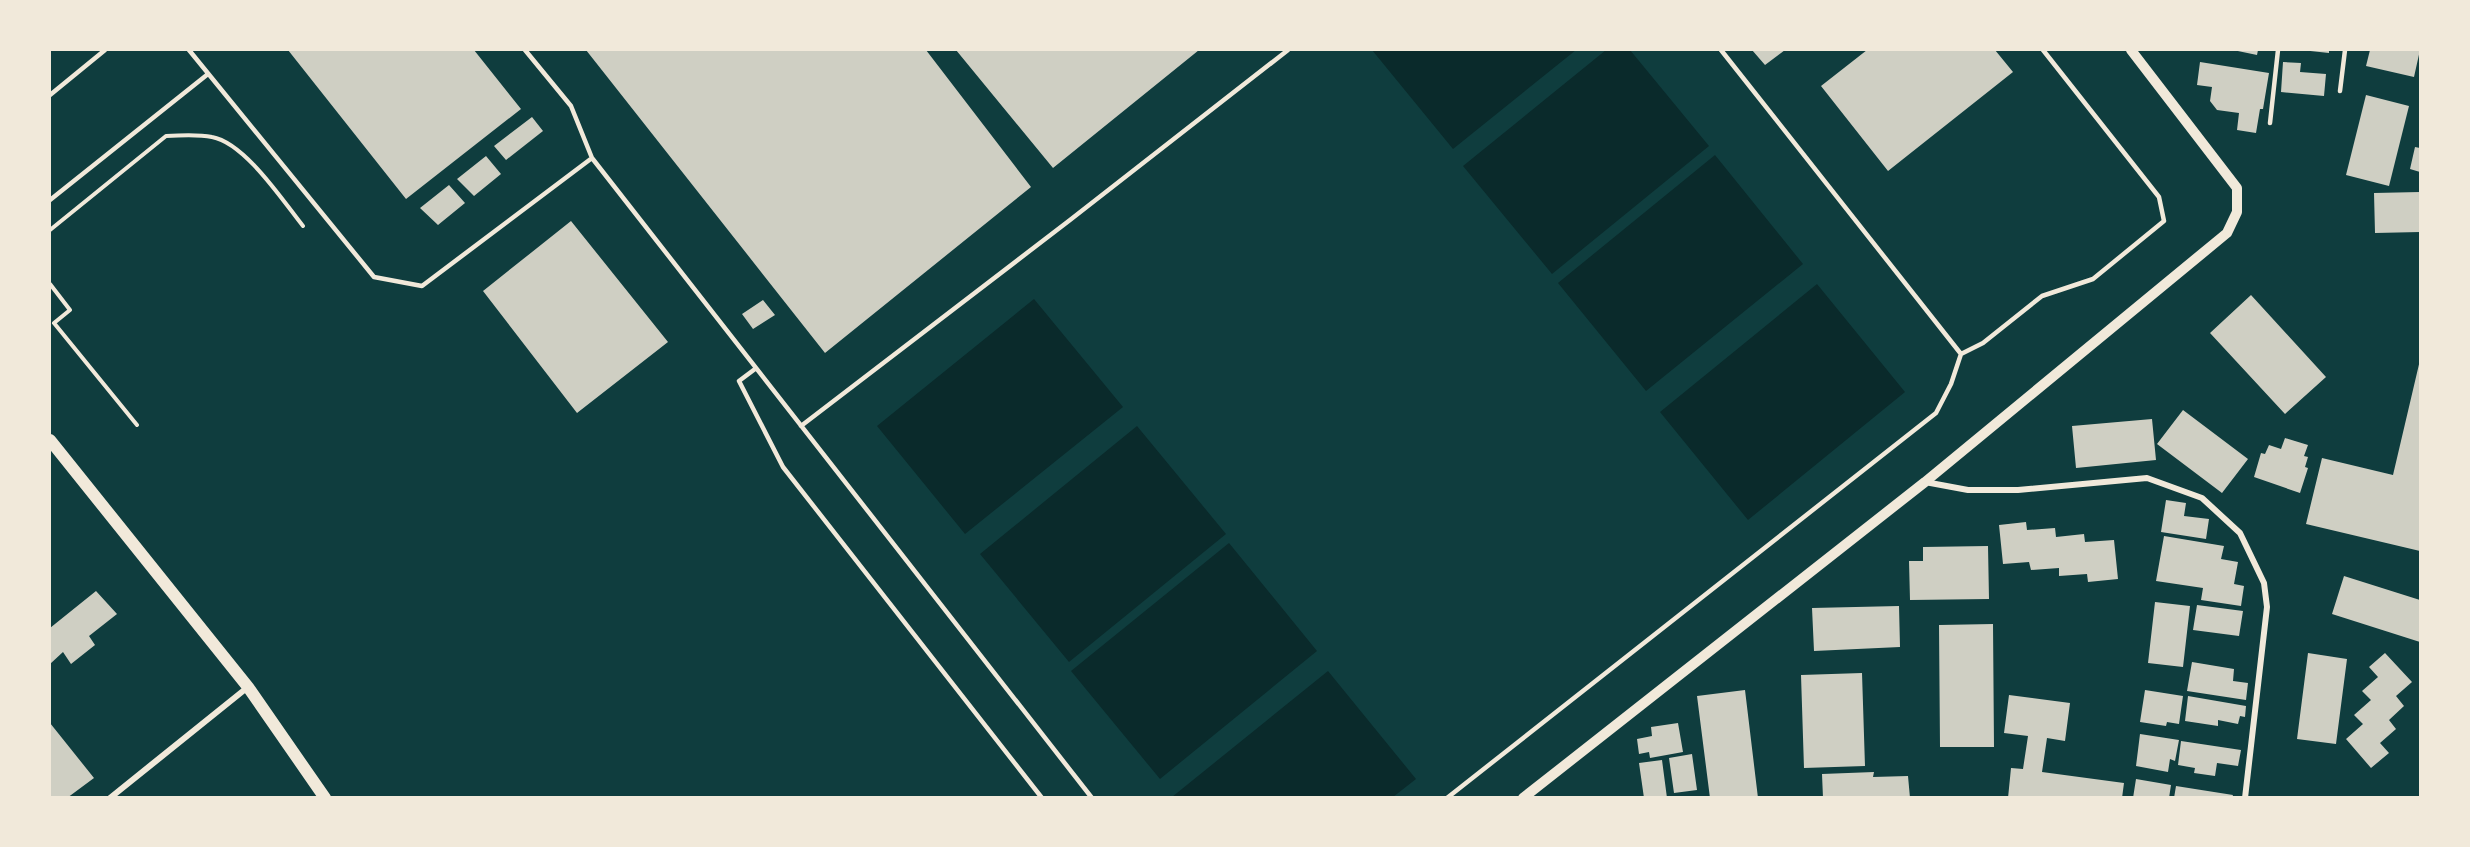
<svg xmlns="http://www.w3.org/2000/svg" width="2470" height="847" font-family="Quicksand,sans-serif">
<rect width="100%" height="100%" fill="#0f3d3e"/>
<path fill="#0a2a2b" d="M1372 50H1576L1453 149Z
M1606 50H1630L1709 146 1552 274 1463 166Z
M1715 155 1803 264 1646 391 1558 283Z
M1817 284 1905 392 1748 520 1660 412Z
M1034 299 1123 407 965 534 877 426Z
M1137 426 1226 534 1069 662 980 554Z
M1229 543 1317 651 1160 779 1071 671Z
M1328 671 1416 779 1393 797H1172Z"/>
<path fill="#cfcfc3" d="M288 50H474L521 109 406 199Z
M586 50H926L1031 187 825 353Z
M956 50H1199L1053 168Z
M1752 50H1785L1765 65Z
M1867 50H1995L2013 72 1888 171 1821 86Z
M2233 50H2258L2257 55Z
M2301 50H2329V53Z
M2370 50H2420L2414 77 2366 66Z
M2200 62 2269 73 2263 109H2260L2256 133 2237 130 2239 113 2217 110 2210 101 2212 87 2197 85Z
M2283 62 2301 63 2300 72 2326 74 2324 96 2281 92Z
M2366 95 2409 106 2389 186 2346 175Z
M532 117 543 131 506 160 494 146Z
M2415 147 2420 148V172L2410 169Z
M486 156 501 174 474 196 457 179Z
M449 185 465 203 438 225 420 208Z
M2420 192V232L2375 233 2374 193Z
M571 221 668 342 577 413 483 291Z
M2251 295 2326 377 2285 414 2210 333Z
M763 300 775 315 753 329 742 314Z
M2420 360V551L2306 524 2322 458 2393 475Z
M2183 410 2248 459 2222 493 2157 444Z
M2152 419 2156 460 2076 468 2072 426Z
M2285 438 2308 445 2304 456 2308 457 2305 467 2308 468 2300 493 2254 477 2261 453 2265 454 2269 445 2281 449Z
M2166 500 2186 503 2184 516 2209 519 2206 539 2161 532Z
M2026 522 2027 530 2055 528 2056 537 2084 534 2085 542 2114 540 2118 579 2088 582 2087 574 2059 576V568L2031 570 2029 562 2003 564 1999 525Z
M2164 536 2224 546 2221 559 2238 562 2234 584 2244 586 2241 606 2201 600 2203 588 2156 581Z
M1988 546 1989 599 1910 600 1909 561H1923V547Z
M2344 576 2420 600V642L2332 614Z
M96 591 117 614 89 636 95 645 71 664 63 652 50 664V628Z
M2155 602 2190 606 2183 667 2148 663Z
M2197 605 2243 611 2239 636 2193 630Z
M1899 606 1900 647 1814 651 1812 608Z
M1993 624 1994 747H1940L1939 625Z
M2308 653 2347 659 2336 744 2297 739Z
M2385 653 2412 682 2396 696 2404 706 2389 720 2396 729 2380 743 2389 753 2371 768 2346 739 2363 724 2354 715 2371 700 2362 691 2378 677 2369 667Z
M2192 662 2234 669 2233 681 2248 683 2246 700 2187 691Z
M1862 673 1865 766 1804 768 1801 675Z
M1745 690 1758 798H1710L1697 696Z
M2145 690 2183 696 2179 724 2167 722 2166 726 2140 722Z
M2009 695 2070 703 2065 741 2047 738 2042 772 2124 783 2122 798H2008L2011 768 2023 769 2028 736 2004 733Z
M2188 696 2246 706 2245 717 2240 716 2238 724 2218 720V726L2185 721Z
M50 723 94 778 67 798H52L50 794Z
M1678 723 1683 752 1650 758 1649 752 1639 754 1637 739 1652 736 1651 727Z
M2140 734 2179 740 2175 761 2170 759 2168 772 2136 766Z
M2181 741 2241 750 2238 766 2217 763 2215 776 2194 773 2195 768 2178 765Z
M1692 754 1697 790 1674 793 1669 758Z
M1662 760 1667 798H1644L1639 763Z
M1874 772 1873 777 1908 776 1910 798H1823L1822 774Z
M2136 779 2171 785 2169 798H2133Z
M2176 786 2233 795 2232 798H2174Z"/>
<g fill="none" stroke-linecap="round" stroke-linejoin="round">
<path stroke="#f1e9da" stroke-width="4" d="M50 230 166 136C181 135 198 134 212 137 245 143 283 201 303 226
M50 284 70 310 54 323 137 425"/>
<path stroke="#f1e9da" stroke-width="4.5" d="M189 50 374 277 422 286 592 158
M525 50 571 106 592 158 1092 798
M2340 91 2345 50
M50 95 105 50
M2270 123 2278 50
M50 200 208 74
M1961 354 1983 343 2042 296 2093 279 2164 221 2159 197 2043 50
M755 369 739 381 783 467 1042 798
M801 426 1070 220 1288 50
M1447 798 1936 413 1951 384 1961 354 1721 50"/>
<path stroke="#f1e9da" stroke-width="6" d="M1925 482 1968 490H2018L2147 478 2202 498 2240 533 2264 583 2267 607 2245 798
M110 798 248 687"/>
<path stroke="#f1e9da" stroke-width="10" d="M1523 798 1925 482 2227 233 2237 212V188L2131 50"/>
<path stroke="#f1e9da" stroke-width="12" d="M50 440 248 687 325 798"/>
</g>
<rect width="2470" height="847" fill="none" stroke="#f1e9da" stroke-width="102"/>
</svg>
